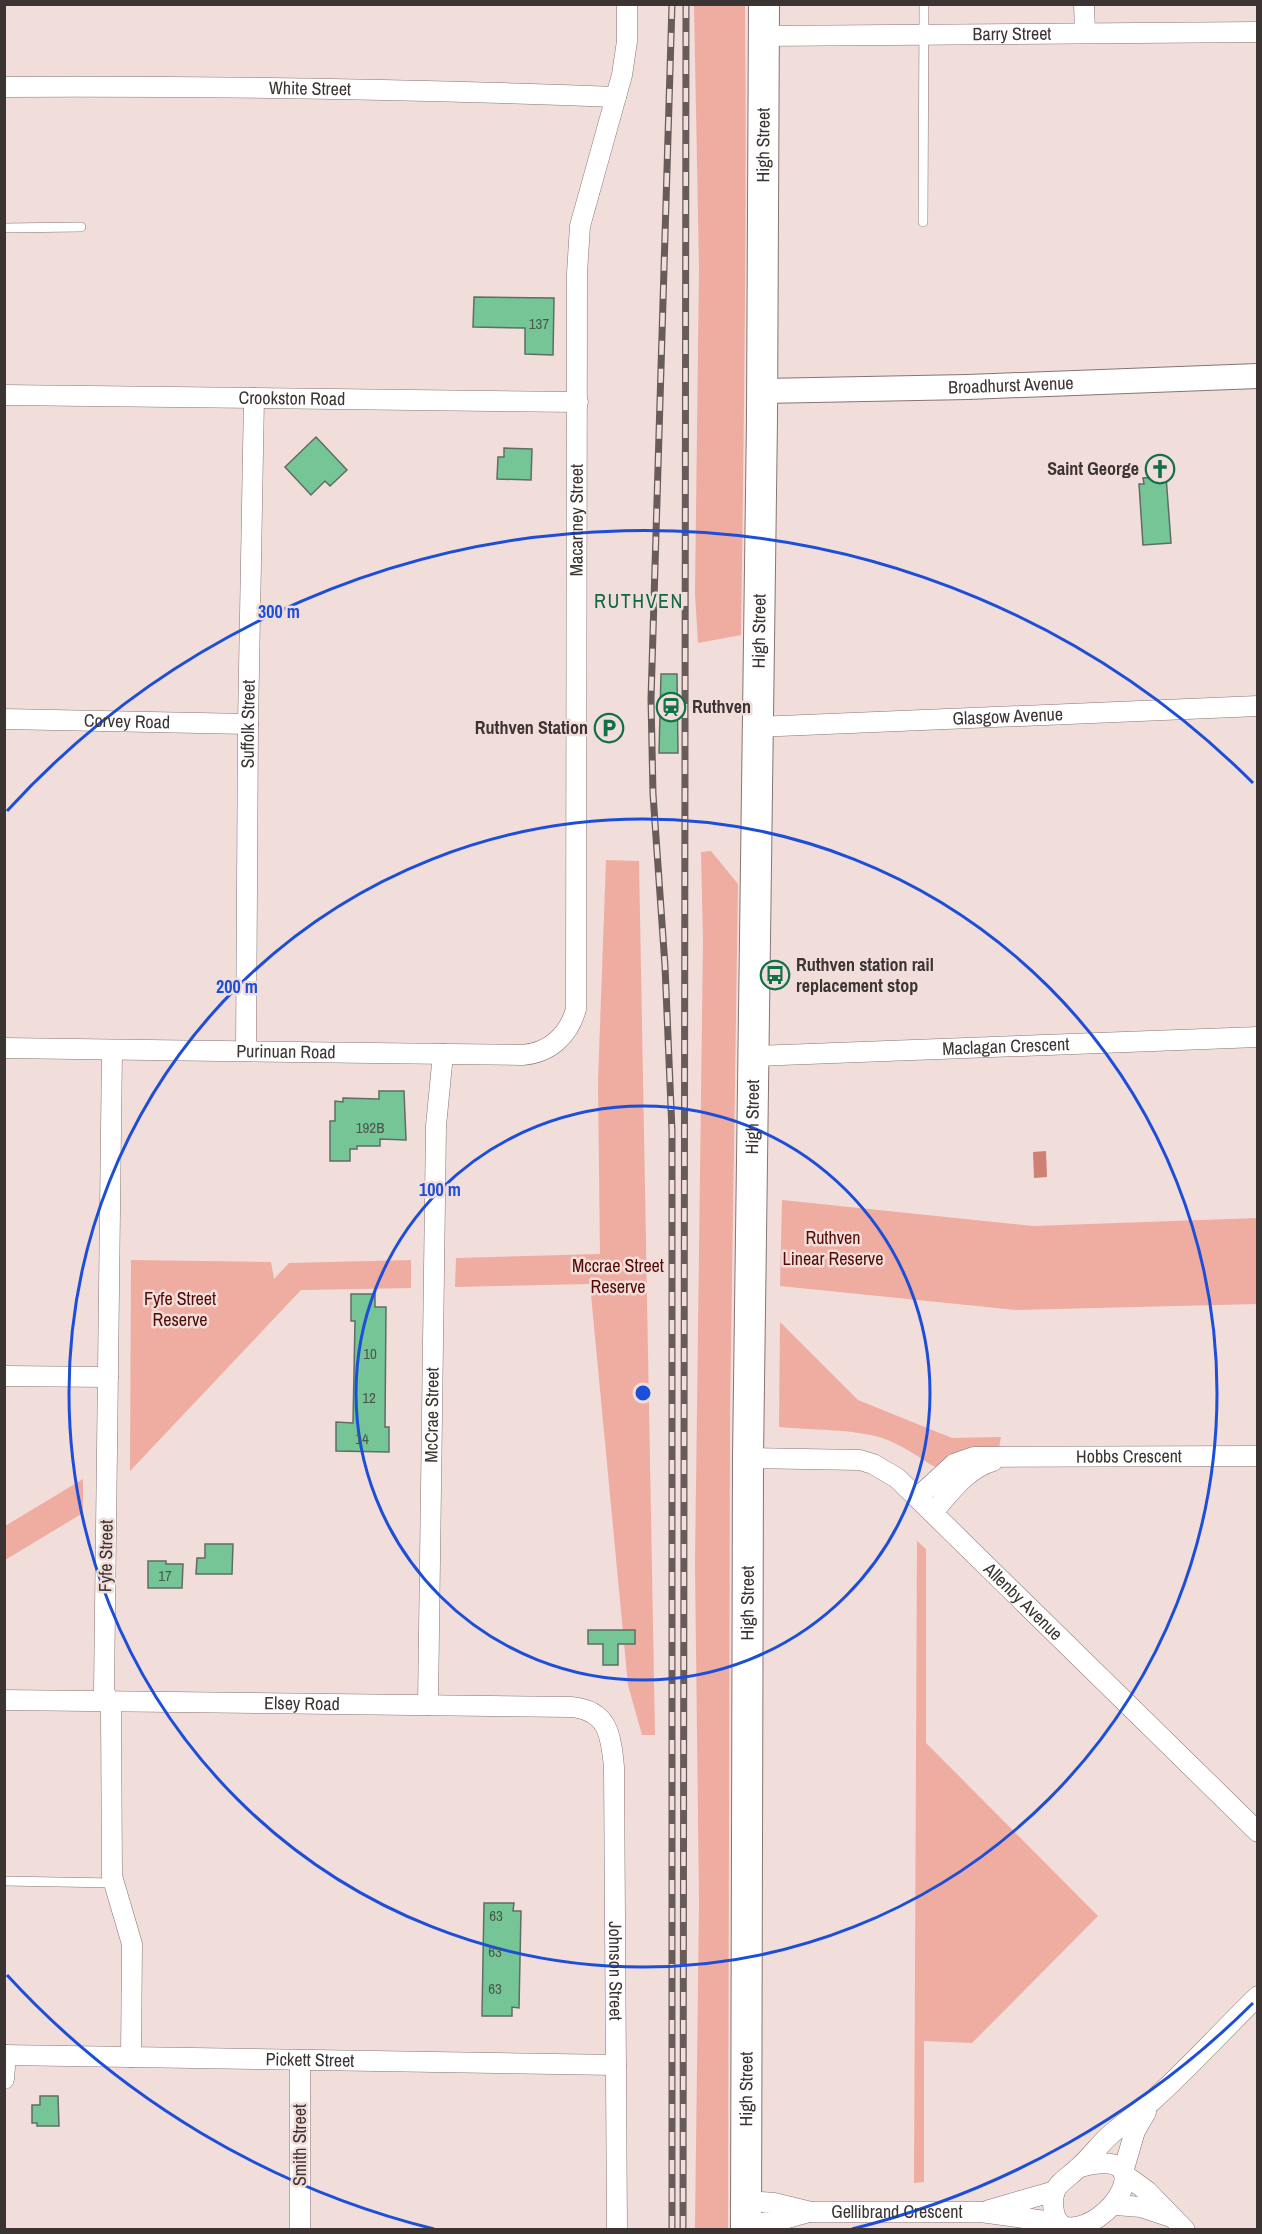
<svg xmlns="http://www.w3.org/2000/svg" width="1262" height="2234" font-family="'Archivo Narrow',sans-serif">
<rect width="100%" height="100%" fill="#f1ddda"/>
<path fill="#efaca1" d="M694 5H745C747 215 744 425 741 635L698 643 695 594 699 267Z
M711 851 738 884 730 1412 728 2230 695 2229 699 1903 695 1564 703 941 701 852Z
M606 860 639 861 655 1735H642L628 1685 590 1284 455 1287 456 1258 600 1254 598 1081Z
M782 1200 1033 1226 1257 1218V1304L1016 1310 780 1286Z
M131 1260 271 1262 274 1279 289 1263 411 1260V1288L301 1290 130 1471Z
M780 1322 858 1400 952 1438 1001 1437 999 1448 943 1462 935 1467C918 1457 901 1444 882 1438 855 1429 808 1430 779 1427Z
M83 1479V1513L5 1560V1526Z
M917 1541 926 1549V1743L1098 1916 972 2043 924 2041V2182L914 2183Z"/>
<path fill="#d08072" d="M1046 1151 1047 1177 1034 1178 1033 1152Z"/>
<path fill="#76c597" stroke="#5f6d64" stroke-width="1.5" d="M474 297 554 298 553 355 525 354V328L473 327Z
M316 437 347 470 330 486 325 481 311 495 285 467Z
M504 448 532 449 531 480 497 479 498 457H504Z
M1166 476 1171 543 1143 545 1139 484H1144L1143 478Z
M661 674H677L678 753H659Z
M379 1091H404L406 1140 380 1139V1146H357V1149H350V1161H330V1121H335V1101L343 1102V1098L379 1099Z
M351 1294H375V1307H386L385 1427H389V1452L336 1451V1422L353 1423 355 1321H351Z
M205 1544H233L232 1574H196L197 1558H205Z
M148 1561H166V1564H183L182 1588H148Z
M588 1630H635V1644H618V1665H603V1644H588Z
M484 1903H514L513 1911H521L519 2008 512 2007V2016H482Z
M40 2096H58L59 2126H37V2123H32V2105H40Z"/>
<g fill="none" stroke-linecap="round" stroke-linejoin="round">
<g stroke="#877572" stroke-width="10">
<path id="service" d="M923 222 924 4
M4 228 81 227
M4 1881 113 1883"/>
</g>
<g stroke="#877572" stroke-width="21">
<g id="minor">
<path d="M1084 4 1085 33"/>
<path id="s1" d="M764 36 1258 32"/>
<path id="s2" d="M4 87C209 86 413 89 616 97"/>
<path id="s3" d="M4 395 578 402"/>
<path id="s4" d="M4 719 248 724"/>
<path id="s5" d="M758 727 1258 706"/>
<path id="s6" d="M4 1048 522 1055C550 1053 569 1035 576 1009L577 273 580 226 622 75 627 41V4"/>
<path d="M112 1050 104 1690 111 1711 112 1876 132 1944 131 2057"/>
<path id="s7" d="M246 1051 248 724 254 398"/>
<path id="s8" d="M754 1056 1258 1037"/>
<path d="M4 1376 108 1377"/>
<path id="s9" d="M748 1458 860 1460 873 1464 897 1478 1258 1832"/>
<path id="s10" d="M918 1497 954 1464 974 1457 1258 1456"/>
<path d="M933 1512C950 1493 967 1468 993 1461"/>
<path id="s11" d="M4 1700 571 1707C608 1710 611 1735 614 1767L617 2230"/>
<path id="s12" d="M428 1705 436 1126 443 1054"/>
<path id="s13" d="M4 2055 616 2065"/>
<path d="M4 2079 6 2055"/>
<path d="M1080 2167C1165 2144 1110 2234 1065 2227 1053 2223 1051 2202 1055 2191 1058 2183 1071 2175 1077 2169 1089 2159 1098 2146 1109 2136 1122 2124 1138 2114 1151 2102 1188 2069 1222 2031 1258 1996"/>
<path d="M1123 2172 1135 2131 1146 2112"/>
<path d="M1125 2175 1147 2191 1185 2230"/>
<path id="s14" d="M746 2201 774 2203 811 2212H981L1059 2223"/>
<path d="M1116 2205 1141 2207 1171 2217"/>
<path d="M989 2210 1055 2191"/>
<path d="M746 2224 774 2222 809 2212"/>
<path d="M300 2230V2060"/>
</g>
</g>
<g stroke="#877572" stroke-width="26">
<g id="tertiary">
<path id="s15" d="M763 391 968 387 1258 376"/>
</g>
</g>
<g stroke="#877572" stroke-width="32">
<g id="primary">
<path id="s16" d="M746 2230 748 1458 762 419 764 4"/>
</g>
</g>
<use href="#service" stroke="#fff" stroke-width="9"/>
<use href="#minor" stroke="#fff" stroke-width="20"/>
<use href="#tertiary" stroke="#fff" stroke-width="24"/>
<use href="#primary" stroke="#fff" stroke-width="30"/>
<g stroke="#675c5a" stroke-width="7">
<path id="rail" d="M672 2230V1131L665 966 653 794 651 699 672 4
M683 2230 686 4"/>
</g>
<use href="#rail" stroke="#f1ddda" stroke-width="4.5" stroke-dasharray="14" stroke-linecap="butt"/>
</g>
<g fill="none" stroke="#1d4ed8" stroke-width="3">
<circle cx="643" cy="1393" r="287"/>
<circle cx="643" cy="1393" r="574"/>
<path d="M1253 2003A862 862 0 0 1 852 2229M434 2229A862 862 0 0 1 7 1975M7 811A862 862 0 0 1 1253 783"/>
</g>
<defs>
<g id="church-ring" transform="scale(1.5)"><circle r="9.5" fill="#f1ddda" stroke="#137147" stroke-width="1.5"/><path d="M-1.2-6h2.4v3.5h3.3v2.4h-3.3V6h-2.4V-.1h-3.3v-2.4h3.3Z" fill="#137147"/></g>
<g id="station-ring" transform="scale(1.5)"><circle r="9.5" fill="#f1ddda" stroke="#137147" stroke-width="1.5"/><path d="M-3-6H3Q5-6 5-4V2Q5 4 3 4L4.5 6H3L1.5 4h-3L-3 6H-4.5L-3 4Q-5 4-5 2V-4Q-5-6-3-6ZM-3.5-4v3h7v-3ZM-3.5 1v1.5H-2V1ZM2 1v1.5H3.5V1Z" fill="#137147"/></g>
<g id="parking-ring" transform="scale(1.5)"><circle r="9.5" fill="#f1ddda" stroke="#137147" stroke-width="1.5"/><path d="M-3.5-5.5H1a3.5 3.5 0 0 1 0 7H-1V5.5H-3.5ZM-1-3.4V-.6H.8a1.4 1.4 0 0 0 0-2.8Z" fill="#137147"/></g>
<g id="bus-ring" transform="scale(1.5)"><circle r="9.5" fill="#f1ddda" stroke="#137147" stroke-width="1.5"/><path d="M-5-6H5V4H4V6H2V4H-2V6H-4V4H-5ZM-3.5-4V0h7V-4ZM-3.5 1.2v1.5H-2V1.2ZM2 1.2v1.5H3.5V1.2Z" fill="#137147"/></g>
</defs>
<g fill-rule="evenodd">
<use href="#church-ring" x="1160" y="469"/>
<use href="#station-ring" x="671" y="707"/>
<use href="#parking-ring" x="609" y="728"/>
<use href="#bus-ring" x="775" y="975"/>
</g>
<g text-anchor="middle" stroke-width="5" stroke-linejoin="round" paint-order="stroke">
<g font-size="15" fill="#4a584c">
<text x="539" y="329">137</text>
<text x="370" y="1133">192B</text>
<text x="370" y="1359">10</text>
<text x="369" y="1403">12</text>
<text x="362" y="1444">14</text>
<text x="165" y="1581">17</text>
<text x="496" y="1921">63</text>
<text x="495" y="1957">63</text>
<text x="495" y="1994">63</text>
</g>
<g font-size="18" fill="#3c3433" stroke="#f1ddda">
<text dy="6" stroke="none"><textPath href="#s1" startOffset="248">Barry Street</textPath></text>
<text dy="6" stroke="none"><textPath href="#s2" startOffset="306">White Street</textPath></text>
<text dy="6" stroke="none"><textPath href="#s16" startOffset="2085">High Street</textPath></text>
<text dy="6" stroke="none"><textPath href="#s15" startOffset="248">Broadhurst Avenue</textPath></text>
<text dy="6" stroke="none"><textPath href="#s3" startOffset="288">Crookston Road</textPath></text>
<text dy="6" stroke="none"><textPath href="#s6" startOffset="1083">Macartney Street</textPath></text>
<text dy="6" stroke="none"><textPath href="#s16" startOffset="1599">High Street</textPath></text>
<text dy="6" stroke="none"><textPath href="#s5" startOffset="250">Glasgow Avenue</textPath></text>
<text dy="6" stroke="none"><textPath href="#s4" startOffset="123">Corvey Road</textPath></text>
<text dy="6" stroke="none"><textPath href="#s7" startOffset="327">Suffolk Street</textPath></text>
<text dy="6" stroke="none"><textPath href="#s8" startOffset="252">Maclagan Crescent</textPath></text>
<text dy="6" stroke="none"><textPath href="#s6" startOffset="282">Purinuan Road</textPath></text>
<text dy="6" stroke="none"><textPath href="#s16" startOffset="1113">High Street</textPath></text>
<text dy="6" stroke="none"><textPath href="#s12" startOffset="290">McCrae Street</textPath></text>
<text dy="6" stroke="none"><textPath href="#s10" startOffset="225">Hobbs Crescent</textPath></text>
<text transform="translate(106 1556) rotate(-89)" y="6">Fyfe Street</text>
<text dy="6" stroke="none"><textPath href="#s9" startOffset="330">Allenby Avenue</textPath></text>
<text dy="6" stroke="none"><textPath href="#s16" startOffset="627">High Street</textPath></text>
<text dy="6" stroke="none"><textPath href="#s11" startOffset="298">Elsey Road</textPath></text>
<text dy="6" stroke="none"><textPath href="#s11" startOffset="854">Johnson Street</textPath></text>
<text dy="6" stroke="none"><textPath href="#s13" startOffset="306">Pickett Street</textPath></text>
<text dy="6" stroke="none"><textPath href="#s16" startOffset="141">High Street</textPath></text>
<text transform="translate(300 2145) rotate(-90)" y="6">Smith Street</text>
<text dy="6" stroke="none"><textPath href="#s14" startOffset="152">Gellibrand Crescent</textPath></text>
</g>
<g font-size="18" font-weight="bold" fill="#3c3433" stroke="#f1ddda" text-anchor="end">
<text x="1139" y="475">Saint George</text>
<text x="692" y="713" text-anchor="start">Ruthven</text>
<text x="588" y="734">Ruthven Station</text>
<text x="796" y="971" text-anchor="start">Ruthven station rail<tspan x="796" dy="21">replacement stop</tspan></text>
</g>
<g font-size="18" fill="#530904" stroke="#f1ddda">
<text x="833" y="1244">Ruthven<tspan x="833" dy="21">Linear Reserve</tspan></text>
<text x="618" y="1272">Mccrae Street<tspan x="618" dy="21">Reserve</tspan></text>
<text x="180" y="1305">Fyfe Street<tspan x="180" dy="21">Reserve</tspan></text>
</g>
<g font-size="20" letter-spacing="1.5" fill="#136841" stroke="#f1ddda">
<text x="639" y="608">RUTHVEN</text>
</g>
</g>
<circle cx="643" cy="1393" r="9" fill="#1d4ed8" stroke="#f1ddda" stroke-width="3"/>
<g font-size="18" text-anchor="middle" font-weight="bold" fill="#1d4ed8" stroke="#f1ddda" stroke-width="5" stroke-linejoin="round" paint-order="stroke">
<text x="279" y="618">300 m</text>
<text x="237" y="993">200 m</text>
<text x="440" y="1196">100 m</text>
</g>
<rect width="1262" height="2234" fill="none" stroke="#3c3433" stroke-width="12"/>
</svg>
